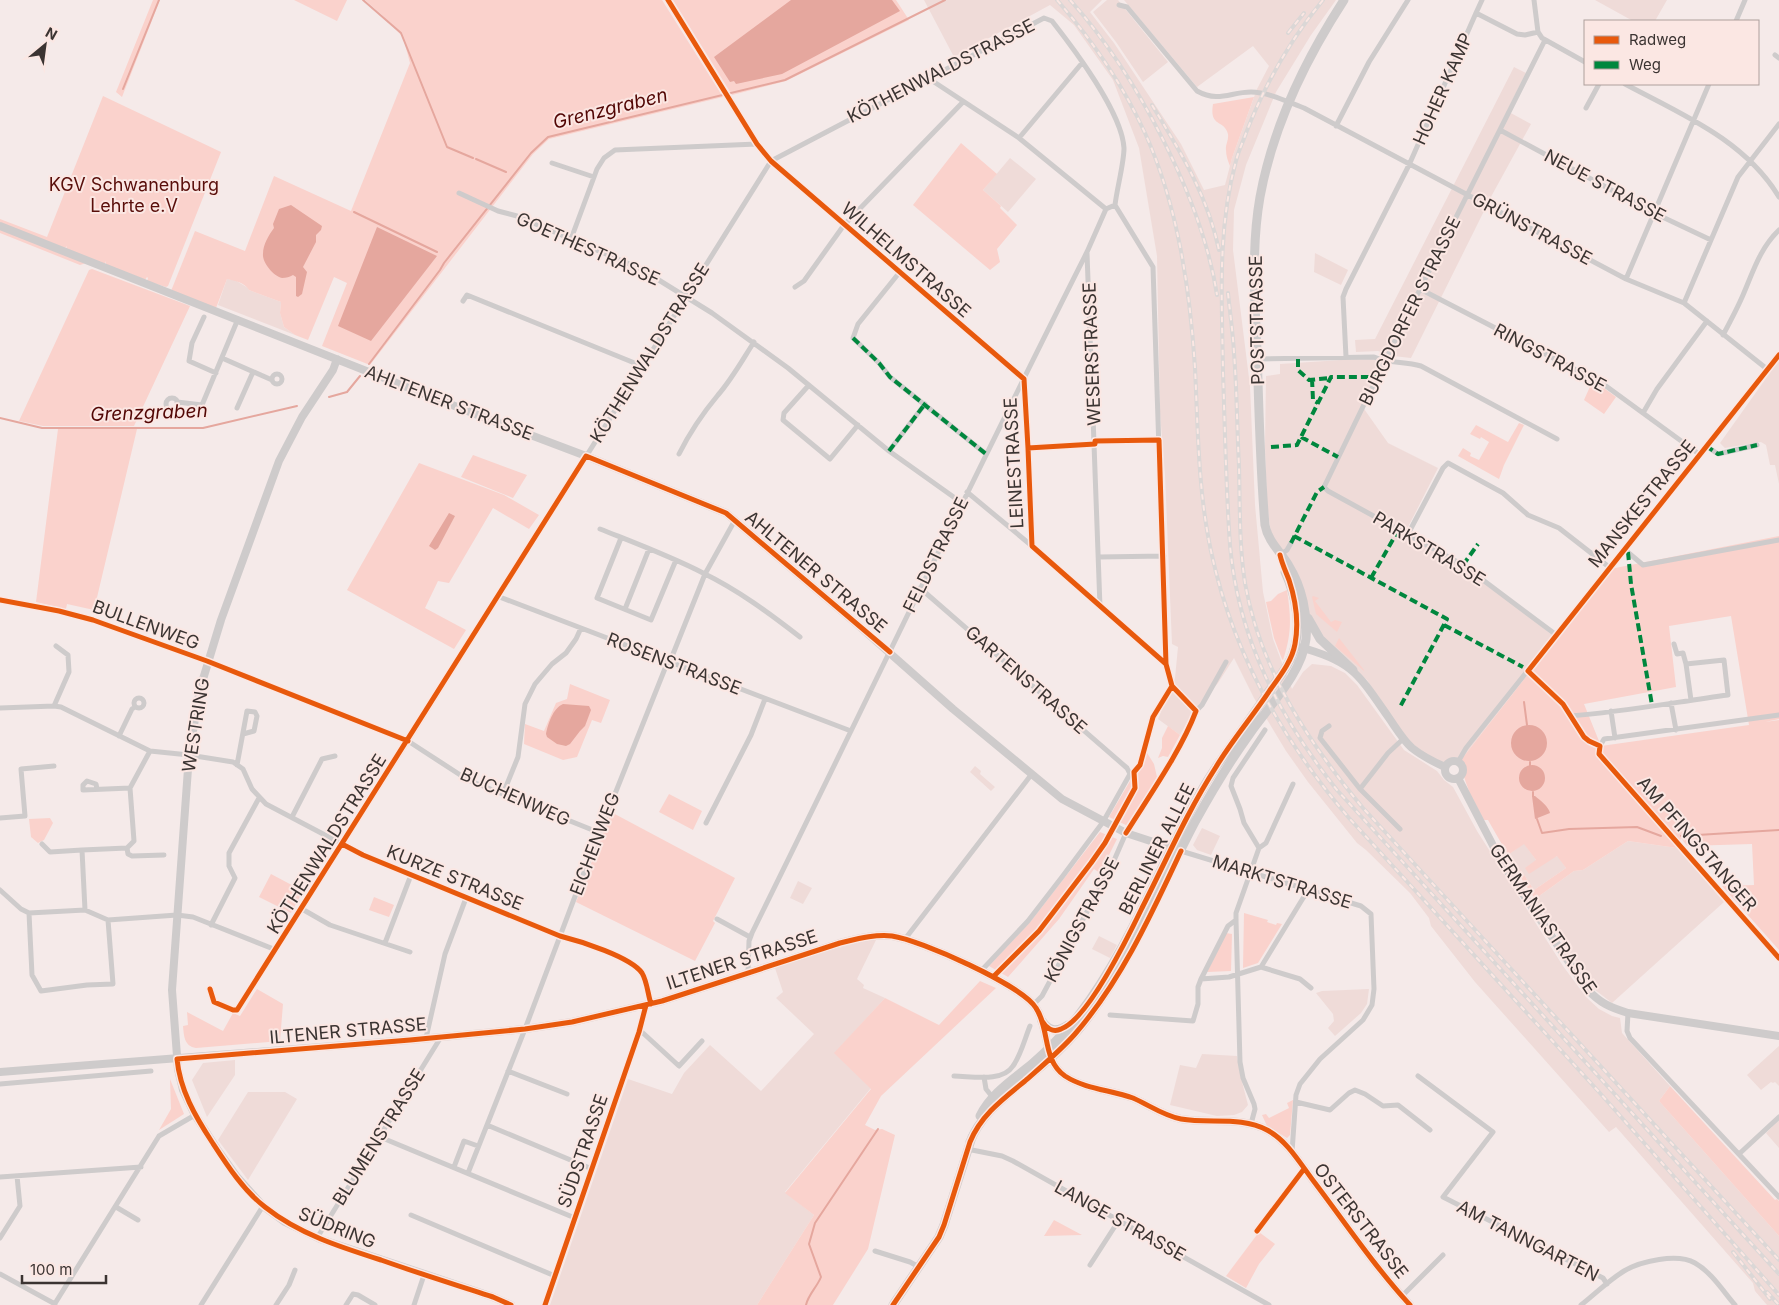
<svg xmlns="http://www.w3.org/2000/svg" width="1779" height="1305" font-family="Inter,sans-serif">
<rect width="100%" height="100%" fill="#f5eae9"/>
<path fill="#efdbd8" d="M924 0H1102L1090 12 1114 43 1181 144 1204 190 1225 185 1232 158 1257 89 1269 66 1253 46 1197 87 1124 0H1336L1311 35 1276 92 1246 165 1234 210 1233 250 1250 386 1255 505 1263 592 1273 639 1292 689 1303 672 1312 664 1331 666 1345 673 1357 685 1404 750 1437 771 1444 780 1453 787 1477 831 1563 966 1586 997 1599 1009 1612 1016 1620 1018 1622 1033 1670 1086 1659 1101 1779 1236V1305H1767L1755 1291 1753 1283 1616 1127 1609 1132 1475 982 1431 926 1429 918 1410 893 1366 850 1357 843 1308 782 1286 751 1254 698 1234 658 1218 683 1190 717 1180 735 1158 719 1175 678 1178 647 1172 644 1165 475 1160 413 1157 256 1139 148 1113 80 1074 25 1050 5 954 57Z
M1107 0H1118L1168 62 1143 82 1116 42 1093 12Z
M1595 0H1667L1655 21H1633Z
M1514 67 1526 73 1507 111 1531 124 1492 195 1411 358 1393 356 1378 351 1356 352 1355 340 1375 339Z
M1010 158 1036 179 1008 212 983 190Z
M1315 253 1348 270 1341 285 1314 272Z
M227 279 235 280 248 288 249 290 281 302 280 313 284 327 295 335 218 305Z
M1372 358 1383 363 1362 406 1388 443 1438 468 1406 531 1461 563 1556 638 1461 760 1456 757 1443 763 1421 752 1404 736 1367 680 1323 645 1271 535 1267 502 1265 447 1266 376 1280 374V364Z
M1779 360V484L1775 465H1770L1766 445 1761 442 1725 448 1720 443Z
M975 766 981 771 980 774 995 787 991 791 970 772Z
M1202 828 1220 836 1211 855 1197 850 1193 845Z
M1628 841 1677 848 1724 902 1612 1003 1594 989 1535 899 1574 871 1583 870Z
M1524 843 1536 860 1558 856 1566 868 1534 890 1521 870 1517 872 1508 855Z
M798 881 812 888 803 904 790 898Z
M1099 936 1117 945 1110 958 1092 949Z
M877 938 857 979 864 985 863 988 885 998 835 1053 871 1088 785 1192 814 1215 757 1305H550L628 1079 672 1094 684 1073 710 1045 761 1091 814 1034 776 998 783 992 775 968 838 948Z
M1369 989 1367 1004 1361 1013 1335 1036 1328 1028 1334 1021 1333 1014 1316 993 1322 991Z
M1779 1046V1086L1775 1082 1773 1083 1771 1082 1761 1090 1747 1075Z
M1202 1054 1237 1056 1241 1078 1248 1105 1242 1112 1234 1115 1217 1116 1170 1105 1180 1065 1196 1068Z
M235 1060V1075L207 1117 192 1080 203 1063Z
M248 1092H285L297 1099 248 1180 218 1140Z
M1779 1120V1148L1766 1133Z"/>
<path fill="#fad2cc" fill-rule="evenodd" d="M153 0H160L122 97 116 92Z
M294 0H347L337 21Z
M365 0H662L723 97 549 139 533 154 370 365 322 346 347 283 334 277 308 340 295 335 284 327 280 313 281 302 249 290C244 282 235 281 227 279L216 308 171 291 195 231 245 251 274 176 351 211 410 63 403 37 382 15Z
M673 0H896L909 20 786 81 732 95Z
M103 96 221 152 168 286 166 287 147 281 148 278 147 277 145 280 106 265V261L105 264 66 249 67 246 65 248 0 223V219L47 237Z
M1254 97 1232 158 1230 166C1228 161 1226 156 1226 150 1225 145 1229 140 1228 134 1224 119 1209 128 1213 104Z
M961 143 997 174 983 190 1001 206 1000 208 1017 225 997 249 1000 262 990 270 913 205Z
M0 228 86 263 80 265 0 233Z
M92 269 190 306 134 426H43L19 421 89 270Z
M1593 380 1616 397 1604 414 1584 400Z
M1519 423 1524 425 1504 465 1499 479 1458 456 1463 448 1471 453 1470 456 1479 460 1489 442 1481 437 1480 439 1470 434 1476 425 1508 442Z
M58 429H137L94 610 67 604 66 609 36 602Z
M473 455 527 475 513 498 461 477Z
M419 463 504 495 539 515 529 529 493 508 449 583 438 581 425 608 466 630 454 649 347 590Z
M1779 536V719L1765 722 1779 720V950L1722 886 1754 885 1752 844 1687 846 1681 838 1677 848 1628 841 1583 870 1574 871 1535 899 1517 872 1521 870 1534 890 1566 868 1557 856 1529 874 1525 868 1536 860 1524 844 1508 855 1488 820H1484L1470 794 1464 777 1466 769 1461 760 1610 569ZM1731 616 1749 725 1601 746 1584 704 1676 687 1669 626Z
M1287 590C1291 617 1292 633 1283 660L1282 659 1274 638 1266 602 1271 601 1278 594Z
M1313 596 1319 598 1315 601 1331 622 1335 620 1342 622 1337 632 1316 614 1312 597Z
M1339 638 1364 670V671L1335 646Z
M570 684 610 700 601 723 592 720 577 757 563 760 524 744 525 724 544 731 556 703 567 699Z
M1168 726 1180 735 1168 757 1163 756 1158 758 1162 748V738Z
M1144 748 1154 764 1157 777 1128 826 1109 817 1130 781 1132 773 1139 765Z
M669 794 702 811 693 830 659 812Z
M611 812 735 878 713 921 715 923 695 961 576 902Z
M50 818 53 823 44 840 38 843 31 837 29 819Z
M1100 832 1117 839 1100 873 1094 869 1059 919 1008 977 989 966 1031 921Z
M271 874 303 891 291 913 259 897Z
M374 897 394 905 389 917 369 910Z
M1244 913 1268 920 1267 922 1276 925 1277 923 1282 924 1258 963 1243 968Z
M1226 933 1232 934 1231 971 1207 972Z
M980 981 996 988 881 1096 865 1125 875 1130 882 1129 895 1135 868 1249 833 1305H757L814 1215 785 1193 871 1089 834 1053 885 998 939 1025Z
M257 989 283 1004 280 1041 196 1048C184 1046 184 1036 183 1026L188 1025 187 1012 223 1031 233 1013 240 1016Z
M170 1079 184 1114 159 1130 171 1109Z
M1670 1086 1775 1200 1777 1199 1779 1201V1236L1659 1101Z
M1293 1100 1290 1135 1287 1138 1267 1126 1262 1115 1266 1114 1269 1118 1289 1108 1287 1103Z
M1054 1220 1082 1235 1044 1236Z
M1259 1232 1275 1244 1259 1264 1246 1288 1226 1276Z"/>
<path fill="#e5a79e" d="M791 0H892L900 11 782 74 736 84 734 81 730 82 714 57Z
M291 205 322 226 321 230 316 235V242L303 267 307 272 302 294 298 297 296 296V277L293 275C290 277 286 278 282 278 273 276 262 262 263 254 263 244 269 235 274 228L273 224 279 209Z
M377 227 437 256 371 341 338 326Z
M449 513 455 516 438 548 435 550 429 546Z
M563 704 589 706 591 710 585 726 580 731 570 744 566 746 557 744 547 737 546 734C548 724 553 708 563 704Z
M1511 743a18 18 0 1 1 36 0a18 18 0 1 1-36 0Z
M1519 778a13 13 0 1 1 26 0a13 13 0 1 1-26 0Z
M1532 796H1535C1540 800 1549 807 1550 813L1535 819Z"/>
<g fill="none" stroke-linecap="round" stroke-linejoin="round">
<path stroke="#e5a79e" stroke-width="2" d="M363 0 401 33 447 147 473 158
M123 89 159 0
M476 159 506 172
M354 212 437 252
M369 364 440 270 444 263 531 153 548 137 785 80 945 0
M329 397 347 392 360 376
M0 418 42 428H203L297 406
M1524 702 1527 725
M1530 762V766
M1533 792V796
M1537 819 1542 833 1569 829 1637 827 1661 836
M1681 836 1779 830
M806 1305C808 1295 817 1287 821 1277L809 1244 815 1223 878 1129"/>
<path stroke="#cecbcb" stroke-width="5" d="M668 0 757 144 771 161 1024 379
M1534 0 1538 32 1542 38 1585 62
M1119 5 1127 7 1197 91C1219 103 1230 92 1251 92 1268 92 1288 102 1304 108L1626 279 1684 303 1767 369
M1476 13 1482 0
M1736 21 1745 0
M1545 40 1420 289 1324 487 1328 491 1463 565 1555 634
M1775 55 1779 58
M928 78 1019 138 1106 209
M1625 84C1681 114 1745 140 1779 197
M1586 108 1599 84
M1336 126 1369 62 1408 0
M1500 130 1654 213 1711 240
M1019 138 1082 63
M552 163 594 177
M459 193 498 211 517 216 641 269 712 313 788 368 889 451 962 503
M571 239 597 169 604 158 615 150 757 144
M1087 253 1100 607
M899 273 858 324 853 338 879 363 890 377 986 454
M1626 279 1709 84
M795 287 804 281 844 225 963 102
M1420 289 1586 375 1595 378 1699 454
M463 301 467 295 642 366
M1684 303 1738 177 1779 124
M204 317 192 343 189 361 216 373
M1723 335C1730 322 1737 309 1743 295 1753 272 1760 248 1779 230
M1346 357 1343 297 1346 289 1409 165 1476 13 1517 34 1525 35 1538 32
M222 358 272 380
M1257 359 1374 357C1390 364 1404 361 1421 366L1557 439
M272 379a5 5 0 1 1 10 0a5 5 0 1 1-10 0Z
M1024 379 1028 448 1032 546
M809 385 784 413 783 420 830 459 858 425
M166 404a6 6 0 1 1 12 0a6 6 0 1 1-12 0Z
M177 402 202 405 238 319
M237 408 253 372
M1643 413 1657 389 1707 321
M1706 446 1718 454 1757 445
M889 451 925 404
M679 454C690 432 703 413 718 395 732 379 743 359 754 342
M967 492 1032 546 1166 664
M600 529C635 543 670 556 703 573 738 590 769 613 800 637
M1408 534 1443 468 1448 463 1503 493 1528 515 1559 528 1609 567
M621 538 597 598 651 620 676 560
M1624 549 1643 565 1779 540
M1280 555 1287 550 1291 543
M1099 557 1164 556
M920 588 1127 768 1130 774 1103 822 1062 877 1028 921 981 971
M497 596 851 731
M625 609 649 549
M76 615 93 620 207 661
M1674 644 1677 654 1683 653 1686 664
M134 703a5 5 0 1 1 10 0a5 5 0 1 1-10 0Z
M1671 703 1676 730
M54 706 69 672 68 655 56 646
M0 708 54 706 61 707 150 751 189 755 233 762 243 769 252 789 266 804 363 855 560 936C580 941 631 957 642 973 647 981 648 995 651 1004
M1611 711 1615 738
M1779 715 1604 739 1600 746 1599 754 1779 958
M1570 716C1623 712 1676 702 1728 695L1724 660 1686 664 1691 700
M1329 726 1322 731 1320 738 1360 789 1400 829
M1265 730 1233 778 1231 786 1240 809 1244 823 1259 848 1266 843 1293 784
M119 736 132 709 135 707
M408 741 468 780 600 833
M1458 762 1466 748 1779 355
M237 765 247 711 255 712 257 716 254 731 243 734
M97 789 96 784 87 781 83 785V790L130 788
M1360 789 1388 753 1403 739
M503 794 518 757 525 704 535 684 552 664 566 653 576 639 581 628
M292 817 322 759 335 756
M0 818 25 816 21 769 54 766
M706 823 751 735 765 699
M42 844 50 852 82 850
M127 848 128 854 132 856 164 855
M1181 851 1361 906 1371 914 1374 989 1372 1005 1363 1020 1320 1059 1300 1084 1296 1095 1292 1152
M0 890 21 909 29 913 85 910 108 920 177 915 193 917 276 950
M302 909 330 925 410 952
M85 910 82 850 127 848 134 841 130 788 150 751
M29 913 32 975 41 991 87 985 113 984 108 920
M717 919 750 937
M211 925 235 878 229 866V853L259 798
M905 939 1031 775
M385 943 411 875
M1261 967 1300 979 1311 988
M748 973 749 941 752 933C864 706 973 478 1087 252L1106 209 1115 205
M1201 979 1229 977 1261 967 1308 890
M210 989 214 1002 233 1010H237L408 741 771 161 1044 18 1052 21C1074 49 1122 113 1124 148 1124 163 1117 188 1115 205L1153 267 1166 664 1172 686 1196 711
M1034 1004 1042 996 1112 865 1126 833 1167 767 1191 724 1196 711 1202 705 1226 662
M1628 1013 1627 1031 1630 1038 1779 1197
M1110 1015 1193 1021 1198 1004V987L1201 979 1228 926 1236 920
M639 1032 643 1033 679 1066 702 1041
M426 1038 445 954 466 898
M508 1071 567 1094
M954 1076C971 1076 1002 1083 1013 1066 1021 1055 1025 1038 1030 1026
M1418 1076 1493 1132 1443 1197 1603 1278 1607 1284
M984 1077 986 1089 994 1099
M0 1084 151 1071
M1296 1102 1330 1110 1349 1093 1355 1090 1365 1094 1383 1106 1398 1105 1430 1130
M1251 1124 1255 1109 1254 1104 1243 1078 1240 1062 1236 920V913L1259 848
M487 1125 592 1169
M380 1137 575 1218
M967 1149 1002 1156 1013 1161 1269 1305
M1739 1154 1779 1117
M454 1167 464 1141 478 1146
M468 1173 525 1029 591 854 668 661 673 654 705 574 735 520
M0 1177 141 1167
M116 1207 138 1220
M411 1215 555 1276
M0 1238 20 1206 17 1176
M317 1238 441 1037
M875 1251 910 1262 919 1267
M1090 1265 1119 1220
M0 1274 55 1304
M1402 1296 1443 1255
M54 1305 159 1136 195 1115
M201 1305 263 1206
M276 1305 289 1285 295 1270
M346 1305 353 1294 358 1295 375 1305
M414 1305 424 1275
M545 1305 639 1032 646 1005
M1581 1305C1595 1294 1609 1280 1624 1271 1641 1261 1677 1253 1695 1263 1711 1272 1723 1291 1735 1305"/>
<path stroke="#cecbcb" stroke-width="8" d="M0 226 475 414 586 456 726 513 858 625 953 709 1062 799 1126 833 1181 851
M337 359 333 370 302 417 279 461 221 620 200 689 189 755 172 990 178 1069 183 1090 195 1115 217 1149 237 1177 263 1206 285 1222 320 1239 493 1297 511 1305
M1299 647C1353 661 1359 675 1389 718 1396 728 1403 740 1412 748 1422 756 1434 762 1445 767
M1445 770a9 9 0 1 1 18 0a9 9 0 1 1-18 0Z
M1458 778 1501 861 1587 989C1600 1003 1609 1007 1628 1013L1779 1036
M0 1072 410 1040 525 1029 572 1022 662 1001 840 943C857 939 875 934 892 936 920 940 1022 985 1036 1008 1050 1029 1042 1060 1065 1076 1085 1089 1111 1090 1133 1098 1149 1105 1164 1116 1181 1119 1210 1124 1241 1116 1267 1130 1288 1141 1301 1165 1315 1183 1346 1224 1375 1267 1410 1305"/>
<path stroke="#cecbcb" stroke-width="9" d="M1308 618 1320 639 1353 670
M1042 1021C1049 1032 1058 1032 1068 1025
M980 1116C991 1093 1014 1079 1033 1063 1049 1049 1064 1033 1078 1016 1131 947 1160 863 1203 788 1222 755 1246 726 1267 694 1276 681 1288 668 1293 653 1302 627 1296 596 1285 572
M970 1142C981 1114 1005 1097 1027 1078 1046 1063 1064 1047 1079 1029 1130 967 1158 892 1195 822 1212 791 1230 761 1251 732 1270 705 1302 673 1306 639 1308 615 1302 587 1289 566 1281 552 1268 542 1265 525 1260 467 1259 409 1257 351 1255 300 1251 248 1260 197 1273 126 1305 60 1344 0
M893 1305 939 1237 944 1225 972 1137"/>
<g stroke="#dbd7d6" stroke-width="4">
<path id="rail" d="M1057 0C1092 40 1123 85 1145 133 1178 206 1190 290 1195 368 1198 429 1198 491 1211 551 1232 651 1282 740 1349 818L1599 1092 1779 1295
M1070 0C1135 72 1202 198 1217 295
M1323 0C1290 40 1265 84 1246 133 1243 142 1238 152 1236 161 1217 230 1222 302 1223 372 1225 430 1226 488 1230 545 1238 639 1280 718 1337 790L1779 1274
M1288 33 1304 13
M1152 105C1181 153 1207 194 1219 250
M1228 293C1230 313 1233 333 1234 353 1237 391 1237 429 1239 466 1240 505 1239 545 1245 583 1260 669 1308 742 1363 808L1779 1260
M1733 1252 1770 1299
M1767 1292 1779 1305"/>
</g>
<use href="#rail" stroke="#fbe7e3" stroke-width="2" stroke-dasharray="5.5" stroke-linecap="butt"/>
<path stroke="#00873e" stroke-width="4" stroke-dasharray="8 4" stroke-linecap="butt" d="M853 338 879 363 890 377 986 454
M1298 359V370L1309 380 1330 378
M1312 379 1313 400 1318 403
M1301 437 1338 457
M1706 446 1718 454 1757 445
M1271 447 1297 445 1331 377H1377
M889 451 925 404
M1294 536 1447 619 1400 707
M1291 543 1317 492 1324 487
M1628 552 1631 584 1652 705
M1463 565 1478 544
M1371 578 1399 529
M1444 625 1523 667"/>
<g stroke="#fbe7e3" stroke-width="8">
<path id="cycleway" d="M668 0 757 144 771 161 1024 379 1028 448 1032 546 1166 664
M1779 355 1528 671 1563 704 1584 737 1589 741 1600 746 1599 754 1779 958
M1028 448 1095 444V441L1159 440 1166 664 1172 686 1196 711C1181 751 1149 796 1126 833
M0 600 59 611 93 620 207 661 408 741
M342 844 363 855 560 936C580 941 631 957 642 973 647 981 648 995 651 1004
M993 977 1039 931 1091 863 1105 843 1135 788 1134 772 1140 765 1153 717 1172 686
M210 989 214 1002 233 1010H237L586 456 726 513 890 652
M1042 1021C1046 1028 1053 1033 1061 1029 1088 1019 1129 935 1142 908 1166 861 1187 812 1216 767 1232 740 1253 716 1270 690 1280 676 1292 661 1295 644 1299 622 1296 601 1289 580 1286 572 1282 564 1280 555
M1257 1231 1304 1169
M511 1305 493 1297C456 1285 418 1273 381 1260 340 1247 299 1234 265 1207 243 1190 227 1165 212 1142 195 1116 180 1090 177 1059L410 1040 525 1029 572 1022 662 1001 840 943C857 939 875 934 892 936 920 940 1022 985 1036 1008 1050 1029 1042 1060 1065 1076 1085 1089 1111 1090 1133 1098 1149 1105 1164 1116 1181 1119 1210 1124 1241 1116 1267 1130 1288 1141 1301 1165 1315 1183 1346 1224 1375 1267 1410 1305
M545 1305 639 1032 646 1005
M893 1305 939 1237 944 1225 970 1142C981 1115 1003 1099 1025 1081 1042 1066 1060 1051 1075 1034 1121 981 1151 915 1181 851"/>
</g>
<use href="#cycleway" stroke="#e8590c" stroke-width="5"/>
</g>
<g text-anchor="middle" stroke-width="4" stroke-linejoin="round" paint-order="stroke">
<g font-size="18" fill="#3b3432" stroke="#fbe7e3">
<text transform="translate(941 71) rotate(-27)" y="6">KÖTHENWALDSTRASSE</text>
<text transform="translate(1443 89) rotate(-66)" y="6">HOHER KAMP</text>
<text transform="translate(1605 186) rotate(28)" y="6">NEUE STRASSE</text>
<text transform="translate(1532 229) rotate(28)" y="6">GRÜNSTRASSE</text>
<text transform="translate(588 249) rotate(24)" y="6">GOETHESTRASSE</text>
<text transform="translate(906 260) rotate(41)" y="6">WILHELMSTRASSE</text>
<text transform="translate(1410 311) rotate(-64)" y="6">BURGDORFER STRASSE</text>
<text transform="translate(1257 320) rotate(-91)" y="6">POSTSTRASSE</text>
<text transform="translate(650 353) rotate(-58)" y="6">KÖTHENWALDSTRASSE</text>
<text transform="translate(1092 354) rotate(-92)" y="6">WESERSTRASSE</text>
<text transform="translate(1550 358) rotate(28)" y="6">RINGSTRASSE</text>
<text transform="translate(449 403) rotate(21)" y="6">AHLTENER STRASSE</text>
<text transform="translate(1014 463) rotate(-93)" y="6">LEINESTRASSE</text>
<text transform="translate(1642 504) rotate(-51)" y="6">MANSKESTRASSE</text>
<text transform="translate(1429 549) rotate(31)" y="6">PARKSTRASSE</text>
<text transform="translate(936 555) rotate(-64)" y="6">FELDSTRASSE</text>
<text transform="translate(816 572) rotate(40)" y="6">AHLTENER STRASSE</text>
<text transform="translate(146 625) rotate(20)" y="6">BULLENWEG</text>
<text transform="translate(674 664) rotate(21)" y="6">ROSENSTRASSE</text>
<text transform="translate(1026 680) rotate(41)" y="6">GARTENSTRASSE</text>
<text transform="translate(196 725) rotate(-81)" y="6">WESTRING</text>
<text transform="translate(515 797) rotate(24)" y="6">BUCHENWEG</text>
<text transform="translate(327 844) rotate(-58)" y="6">KÖTHENWALDSTRASSE</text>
<text transform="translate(595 844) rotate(-69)" y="6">EICHENWEG</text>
<text transform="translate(1697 844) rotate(49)" y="6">AM PFINGSTANGER</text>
<text transform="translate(1157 849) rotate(-63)" y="6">BERLINER ALLEE</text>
<text transform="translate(455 878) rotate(22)" y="6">KURZE STRASSE</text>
<text transform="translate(1282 882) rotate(17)" y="6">MARKTSTRASSE</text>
<text transform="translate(1543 919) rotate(56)" y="6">GERMANIASTRASSE</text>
<text transform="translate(1082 920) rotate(-62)" y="6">KÖNIGSTRASSE</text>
<text transform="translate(742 960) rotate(-18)" y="6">ILTENER STRASSE</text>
<text transform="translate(348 1031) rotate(-5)" y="6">ILTENER STRASSE</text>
<text transform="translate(379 1137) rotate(-58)" y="6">BLUMENSTRASSE</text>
<text transform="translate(583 1151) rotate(-71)" y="6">SÜDSTRASSE</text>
<text transform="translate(1120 1221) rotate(29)" y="6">LANGE STRASSE</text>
<text transform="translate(1361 1221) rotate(52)" y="6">OSTERSTRASSE</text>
<text transform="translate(337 1228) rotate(22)" y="6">SÜDRING</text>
<text transform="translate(1528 1241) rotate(27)" y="6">AM TANNGARTEN</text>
</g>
<g font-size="18" fill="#590e0a" stroke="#fbe7e3">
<text x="134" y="191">KGV Schwanenburg<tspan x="134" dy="21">Lehrte e.V</tspan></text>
</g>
<g font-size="19" font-style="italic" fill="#520604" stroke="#fbe7e3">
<text transform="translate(610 108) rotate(-14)" y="7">Grenzgraben</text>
<text transform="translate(149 412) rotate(-2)" y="7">Grenzgraben</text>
</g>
</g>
<rect x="1584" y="20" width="175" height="65" fill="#fbe7e3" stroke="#ae9f9c"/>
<rect x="1594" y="36" width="25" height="8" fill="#e8590c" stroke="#ae9f9c"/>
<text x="1629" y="45" font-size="15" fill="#3b3432">Radweg</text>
<rect x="1594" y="61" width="25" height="8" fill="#00873e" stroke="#ae9f9c"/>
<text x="1629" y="70" font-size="15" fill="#3b3432">Weg</text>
<g transform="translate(45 45) rotate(29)" stroke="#fbe7e3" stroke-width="4" paint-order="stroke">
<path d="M0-4L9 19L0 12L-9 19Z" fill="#3b3432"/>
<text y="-8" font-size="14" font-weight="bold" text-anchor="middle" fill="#3b3432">N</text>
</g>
<path d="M22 1275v8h84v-8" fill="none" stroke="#3b3432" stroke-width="2.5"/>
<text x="30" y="1275" font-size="15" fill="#3b3432" stroke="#fbe7e3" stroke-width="4" paint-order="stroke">100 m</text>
</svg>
